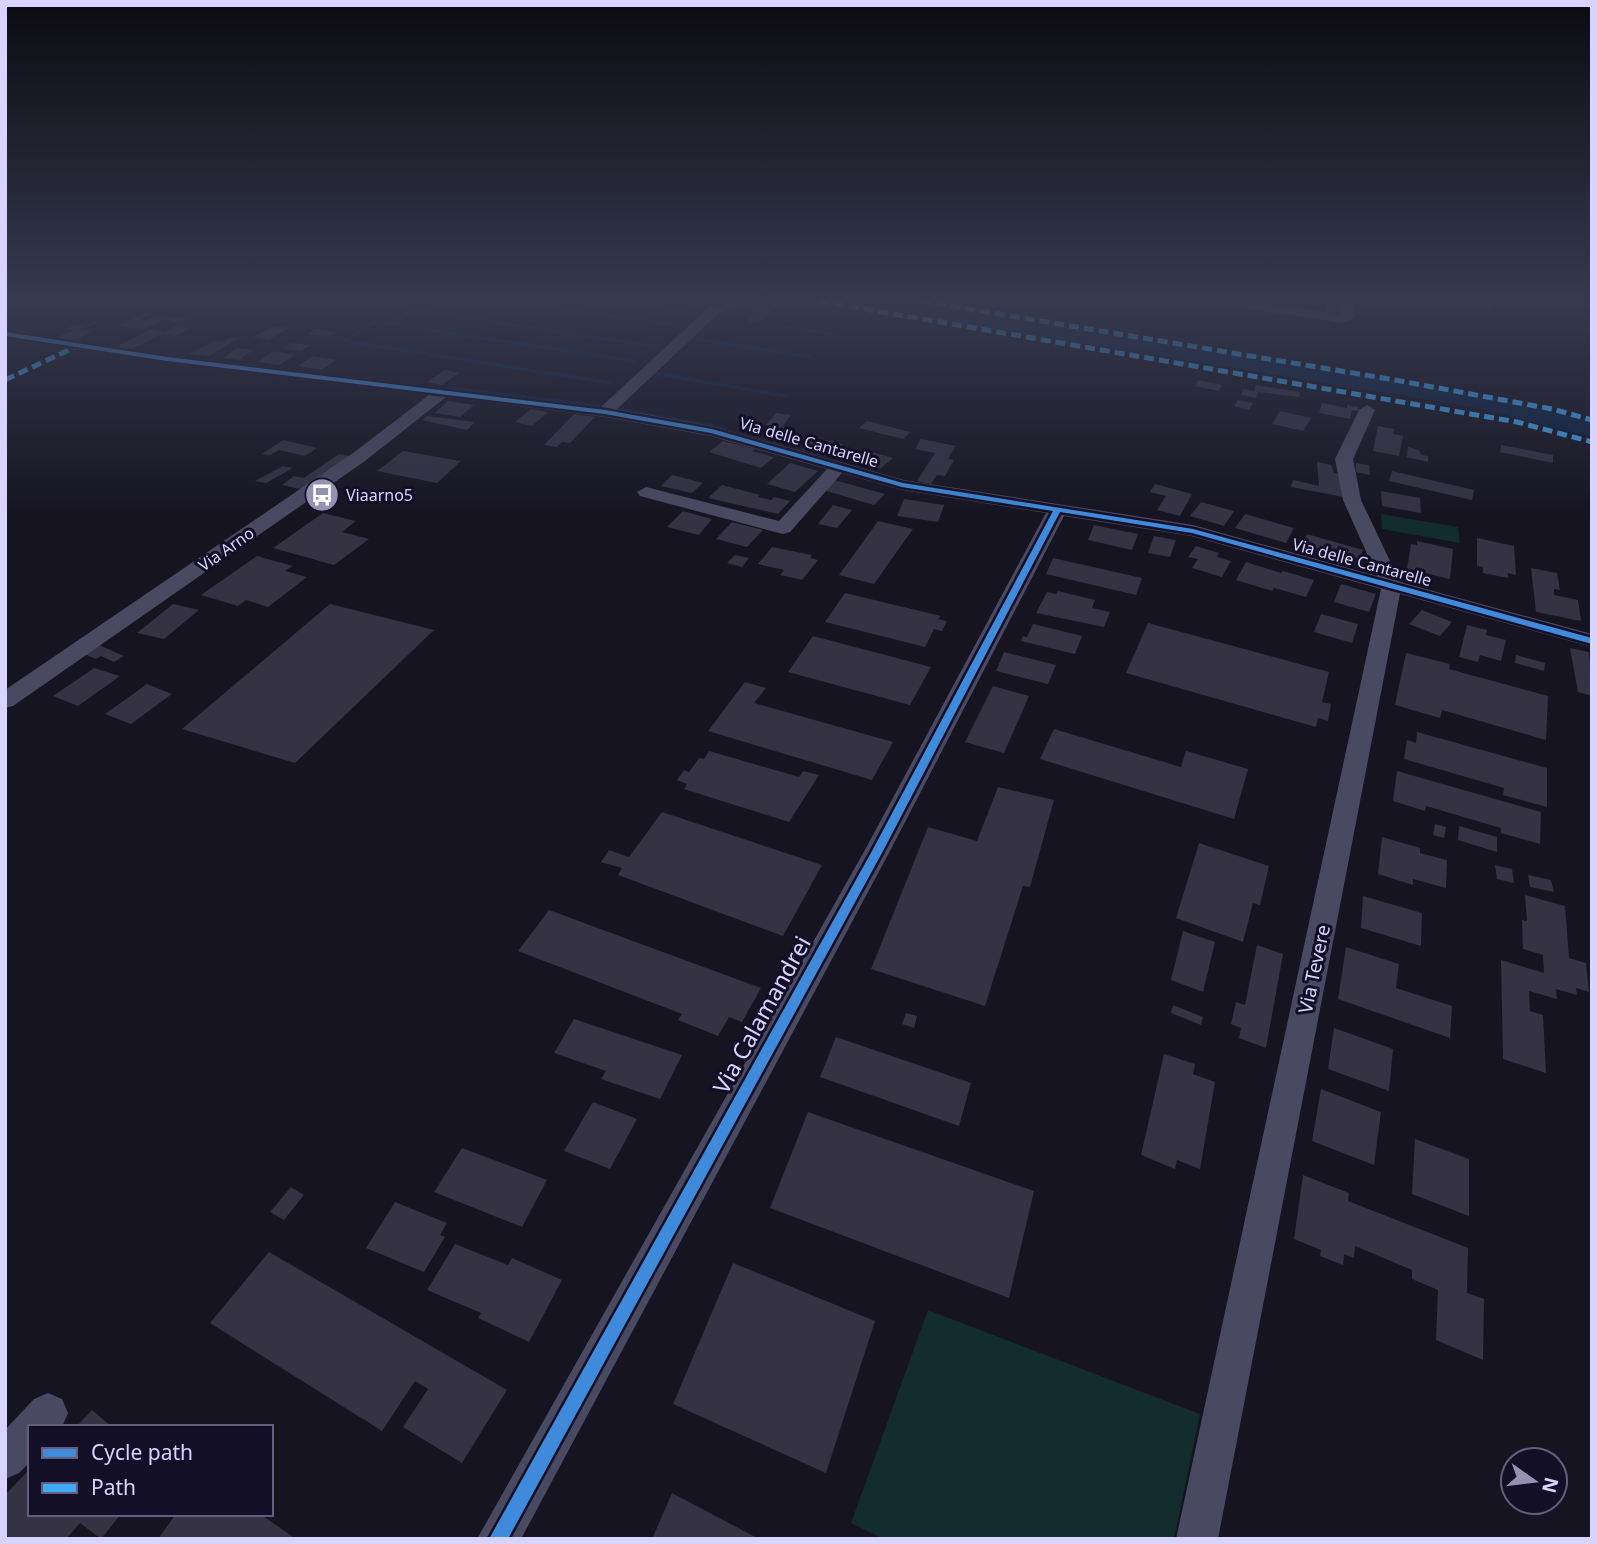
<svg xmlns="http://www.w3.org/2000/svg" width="1597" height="1544" font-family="'Noto Sans',sans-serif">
<rect width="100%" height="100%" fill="#161421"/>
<path fill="#132c2d" d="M1381 514 1458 527 1460 543 1382 529Z
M928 1310 1200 1414 1174 1539H884L851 1523Z"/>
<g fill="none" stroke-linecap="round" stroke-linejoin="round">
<path stroke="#0d2144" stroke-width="3.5" d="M500 301 675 325
M615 301 689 313
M415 310 652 346
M391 324 633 361
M785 327 832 334
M688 338 810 357
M345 341 611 383
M345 341 374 322 391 324 428 301
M653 373 786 396
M449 388 599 406
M618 409 726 428"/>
<path fill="#0d2144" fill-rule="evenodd" d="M849 301H900L1473 393 1592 421V437L1473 407 860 307 852 306Z"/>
</g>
<path fill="#343243" d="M87 301H99L110 303 92 311 73 308Z
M763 301H782L759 323 747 321 755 311 752 310 755 306H759Z
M1320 301H1337V316L1325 315 1326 303Z
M1474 301 1492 303V312L1461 307V302L1474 304Z
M147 312 153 313 140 319 147 320 155 316 188 318 181 322 163 320 143 329 118 326Z
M94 321 100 322 78 329 92 331 75 340 58 337 73 330 67 329 75 324 84 326Z
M176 326 190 328 176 336 162 334Z
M274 326 289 328 268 340 253 337Z
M316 329 337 332 329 337 308 334Z
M149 330 165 332 129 351 113 349Z
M230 338H239L209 356 189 354 214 341 224 342Z
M292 343 311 345 301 351 282 349Z
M237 348 253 350 239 360 223 358Z
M274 351 295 355 279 365 258 362Z
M313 356 336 360 322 370 298 366Z
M445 370 459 373 442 385 427 382Z
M1198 380 1222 385 1219 391 1195 386Z
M1256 385 1300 392 1299 397 1258 392 1256 398 1241 395 1243 389 1254 391Z
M1238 400 1253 403 1249 410 1234 406Z
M448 401 474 405 460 417 435 413Z
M1322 403 1347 408V405L1359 407 1358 411 1352 410 1350 419 1319 413Z
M531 409 548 412 532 426 515 422Z
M1280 411 1311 418 1303 431 1272 424Z
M776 413 791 415 781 428 766 425Z
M574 414 595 417 570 443 562 442 557 447 544 445Z
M427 416 475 422 467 430 422 420Z
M867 421 910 432 903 439 859 428Z
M1378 426 1394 429 1393 434 1403 436 1399 456 1373 451Z
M783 427 791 429 786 434 805 438 796 447 772 441 777 437 774 436Z
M921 439 956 446 948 459 954 460 945 476 937 475 931 484 917 481 935 453 915 449Z
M283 440 317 448 305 456 279 450 270 455 262 454Z
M812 440 824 443 827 440 843 444 830 457 802 450Z
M723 441 755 449 752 451 774 457 761 468 709 452Z
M1501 445 1553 455V463L1500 452Z
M1408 447 1419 450 1421 455 1428 456V462L1407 457Z
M403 451 461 461 437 483 377 471Z
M868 451 893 458 880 469 855 462Z
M339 454 351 456 310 486 300 489 282 485 294 476 304 478Z
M1317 462 1331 465 1334 473 1339 474 1349 498 1291 487 1293 480 1319 486Z
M790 463 818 471 795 492 767 484Z
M1356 463 1369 465 1370 475 1356 472Z
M283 466 293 468 266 483 255 481Z
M1392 471 1474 490 1472 500 1389 481Z
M672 475 703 483 692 493 661 486Z
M834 480 885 494 874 505 823 490Z
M1155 484 1192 494 1180 516 1157 510 1166 496 1150 492Z
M722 485 760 495 758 497 771 500 774 497 790 501 778 514 708 498Z
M1381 491 1420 498 1421 513 1382 506Z
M904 499 944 505 938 522 897 516Z
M1201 502 1234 511 1224 526 1190 516Z
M833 505 852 510 837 528 818 524Z
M683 511 712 519 699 535 667 527Z
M323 513 356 521 342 532 369 539 334 565 273 548Z
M1245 514 1294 528 1286 543 1235 528Z
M878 521 913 529 874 584 839 575Z
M732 522 763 530 747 547 716 539Z
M1094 525 1138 534 1132 550 1088 540Z
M1307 534 1363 550 1356 565 1299 549Z
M1154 536 1176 540 1170 557 1148 553Z
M1477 538 1514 546 1516 575 1508 573V578L1483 573V567L1477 566Z
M1417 541 1453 549 1450 579 1407 569 1411 544 1417 545Z
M1196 546 1219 553 1217 557 1231 561 1222 577 1192 568 1198 559 1188 557Z
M772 547 812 555 810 558 818 560 802 580 780 575 784 570 758 564Z
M735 555 749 558 742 567 727 563Z
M257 556 293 566 285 571 307 577 268 607 246 600 238 606 201 595Z
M1053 558 1089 566 1142 578 1136 595 1046 574Z
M1246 562 1281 573 1283 571 1314 580 1306 597 1274 588 1272 591 1236 580Z
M1531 568 1557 573 1560 590 1554 589V595L1578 600 1581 621 1536 612Z
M1341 584 1376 594 1369 612 1334 602Z
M1058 591 1095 600 1092 608 1110 612 1104 627 1036 613 1047 592 1056 594Z
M845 593 941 616 938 619 947 621 942 631 934 629 925 647 825 622Z
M173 604 199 610 164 639 137 633Z
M330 604 434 630 295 763 182 729Z
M1422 610 1452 622 1440 636 1409 624Z
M1321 614 1358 624 1352 643 1314 632Z
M1148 623 1329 672 1322 702 1331 704 1328 721 1318 718 1316 727 1126 673Z
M1033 624 1082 636 1075 654 1021 641 1023 636 1027 637Z
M1467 625 1487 630 1486 635 1506 640 1501 661 1480 655 1478 662 1459 657Z
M813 636 931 667 910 705 788 672Z
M99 645 124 656 114 662 101 656 96 659 84 654Z
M1570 648 1589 652 1592 696 1578 692Z
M1004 652 1056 665 1048 684 996 671Z
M1406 653 1450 664 1449 669 1548 696 1546 740 1442 710 1440 718 1395 705Z
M1516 655 1545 663 1544 671 1515 663Z
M94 668 120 676 78 706 53 696Z
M745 682 766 688 754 703 893 742 872 780 708 731Z
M147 684 172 694 131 724 105 714Z
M993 686 1029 696 1004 753 965 742Z
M1054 729 1181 767 1186 751 1248 769 1234 819 1040 759Z
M1417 732 1547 768V807L1503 795 1504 788 1404 759 1407 740 1416 743Z
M709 751 799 777 803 771 819 775 789 822 684 789 687 784 677 780 684 770 689 772 699 758 704 759Z
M1397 771 1541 812 1540 844 1501 833V828L1426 806 1425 811 1393 801Z
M998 787 1054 800 1030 887 1023 886 985 1006 871 969 928 827 977 841Z
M662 812 822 865 783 936 618 875 622 868 601 862 609 850 629 857Z
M1435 824 1446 827 1444 838 1433 835Z
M1459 826 1497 837V852L1458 840Z
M1382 837 1420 848V853L1447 860 1446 888 1413 879V885L1378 874Z
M1199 843 1269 866 1260 905 1253 903 1243 942 1176 918Z
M1495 865 1512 869 1514 883 1497 879Z
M1528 875 1551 880 1554 892 1530 887Z
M1525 895 1565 906 1569 958 1586 963 1589 992 1576 988 1577 995 1556 989 1557 999 1529 991 1530 1011 1543 1015 1546 1073 1503 1059 1501 960 1544 973 1543 955 1523 949 1522 920 1527 921Z
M1363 896 1422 913 1421 946 1361 928Z
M549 910 709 969 761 988 742 1022 729 1017 718 1036 678 1020 682 1014 518 951Z
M1183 931 1215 942 1203 992 1171 980Z
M1257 945 1283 954 1266 1048 1239 1038 1241 1028 1231 1024 1236 1002 1245 1005Z
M1346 947 1399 964 1396 988 1452 1006 1450 1038 1338 999Z
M1173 1005 1203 1017 1201 1025 1171 1013Z
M906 1013 917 1016 914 1028 902 1024Z
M574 1019 682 1055 660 1099 601 1079 606 1071 554 1053Z
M1334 1028 1393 1049 1389 1091 1328 1069Z
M836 1037 971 1083 959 1126 820 1077Z
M1164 1054 1195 1064 1193 1074 1215 1082 1200 1169 1177 1160 1175 1169 1141 1155Z
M1321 1089 1381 1112 1374 1165 1312 1141Z
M593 1102 637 1119 610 1169 564 1151Z
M808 1112 1034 1191 1009 1298 770 1208Z
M1415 1139 1469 1159V1216L1412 1194Z
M462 1148 547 1180 522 1227 434 1192Z
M1303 1175 1349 1193 1348 1201 1468 1248 1467 1293 1484 1299 1483 1360 1436 1340 1438 1290 1412 1279V1270L1355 1246 1354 1258 1344 1254 1343 1265 1320 1256 1321 1250 1294 1239Z
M291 1187 304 1195 284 1220 270 1212Z
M395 1202 447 1223 440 1235 445 1237 424 1272 366 1248Z
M455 1244 508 1265 512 1258 562 1280 529 1342 478 1318 481 1313 427 1290Z
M269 1252 507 1390 462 1463 403 1427 428 1389 415 1381 382 1431 210 1323Z
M733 1263 875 1321 826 1473 673 1404Z
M92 1410 112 1427H76Z
M27 1472 30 1475V1514H121L101 1539 80 1523 66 1539H5V1495Z
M672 1493 708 1512 759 1539H652Z
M176 1514H260L296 1539H158Z"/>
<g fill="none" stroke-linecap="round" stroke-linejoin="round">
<path fill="#4a4962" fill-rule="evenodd" d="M725 301 759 303 757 306 729 309 718 314 617 409 712 426 904 480 1193 525 1377 576 1343 500 1335 459 1359 410 1367 405 1375 410 1353 459 1361 500 1400 582 1592 634V647L1400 594 1218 1539H1176L1381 589 1191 536 1064 516 890 851 521 1539H477L866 848 1046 513 902 490 842 473 790 532 783 534 640 496 637 492 646 487 779 521 827 469 710 436 605 417 446 397 365 461 13 706 5 708V690L353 453 429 395 167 363 5 338V330L167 355 601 407 708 308Z
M1219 301H1253L1340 315 1338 301H1352L1355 318 1342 323 1226 305Z
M48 1393 62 1399 68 1413 62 1427H30V1462L19 1473 5 1479V1430L34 1399Z"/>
<path stroke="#3fa9f5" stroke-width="5" stroke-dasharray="10 5" stroke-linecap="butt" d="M819 301 1517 422 1592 442
M921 301 1395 380 1552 409 1592 420
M5 380 75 347"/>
<g stroke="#130f26" stroke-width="5">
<path id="cycleway" d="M5 332 167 357 605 410 712 429 903 483 1193 529 1592 638V644L1192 533 1060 512 883 851 508 1539H489L872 851 1053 511 902 487 711 433 605 414 167 361 5 336Z"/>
</g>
<use href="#cycleway" fill="#408adc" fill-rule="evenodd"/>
</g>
<linearGradient id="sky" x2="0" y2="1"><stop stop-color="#0c0b12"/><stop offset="0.58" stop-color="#363a4e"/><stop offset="1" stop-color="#363a4e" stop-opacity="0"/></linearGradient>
<rect width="1597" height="517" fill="url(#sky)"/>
<defs>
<g id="bus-disc" transform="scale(1.75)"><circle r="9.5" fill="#9591b1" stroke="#130f26"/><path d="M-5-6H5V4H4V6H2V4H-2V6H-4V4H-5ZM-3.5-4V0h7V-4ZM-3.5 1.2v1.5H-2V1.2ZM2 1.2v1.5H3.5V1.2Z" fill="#fff"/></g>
</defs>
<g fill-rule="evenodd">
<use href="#bus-disc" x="322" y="495"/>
</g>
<g text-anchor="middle" stroke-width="6" stroke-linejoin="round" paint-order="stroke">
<g font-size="16" fill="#d9d4ff" stroke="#130f26">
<text transform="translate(809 442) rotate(16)" y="6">Via delle Cantarelle</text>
<text transform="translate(226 549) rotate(-35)" y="6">Via Arno</text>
<text transform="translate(1362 562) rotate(15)" y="6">Via delle Cantarelle</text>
</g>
<g font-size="16" fill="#d9d4ff" stroke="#130f26" text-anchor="start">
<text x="346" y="501">Viaarno5</text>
</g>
<g font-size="19" fill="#d9d4ff" stroke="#130f26">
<text transform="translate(1314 969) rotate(-78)" y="7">Via Tevere</text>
</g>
<g font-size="23" fill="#d9d4ff" stroke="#130f26">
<text transform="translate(762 1015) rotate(-61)" y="8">Via Calamandrei</text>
</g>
</g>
<rect width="1597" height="1544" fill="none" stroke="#d9d4ff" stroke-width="14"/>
<rect x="28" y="1425" width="245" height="91" fill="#130f26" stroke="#625e7d" stroke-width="2"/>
<rect x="42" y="1448" width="35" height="10" fill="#408adc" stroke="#625e7d" stroke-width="2"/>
<text x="91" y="1460" font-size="21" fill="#d9d4ff">Cycle path</text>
<rect x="42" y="1483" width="35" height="10" fill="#3fa9f5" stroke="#625e7d" stroke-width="2"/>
<text x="91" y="1495" font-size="21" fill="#d9d4ff">Path</text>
<g transform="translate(1534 1481) rotate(104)"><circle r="33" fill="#130f26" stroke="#625e7d" stroke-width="2"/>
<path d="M0-5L12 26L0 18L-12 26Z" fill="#9591b1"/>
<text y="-10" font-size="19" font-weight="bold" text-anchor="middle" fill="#d9d4ff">N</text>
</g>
</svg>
